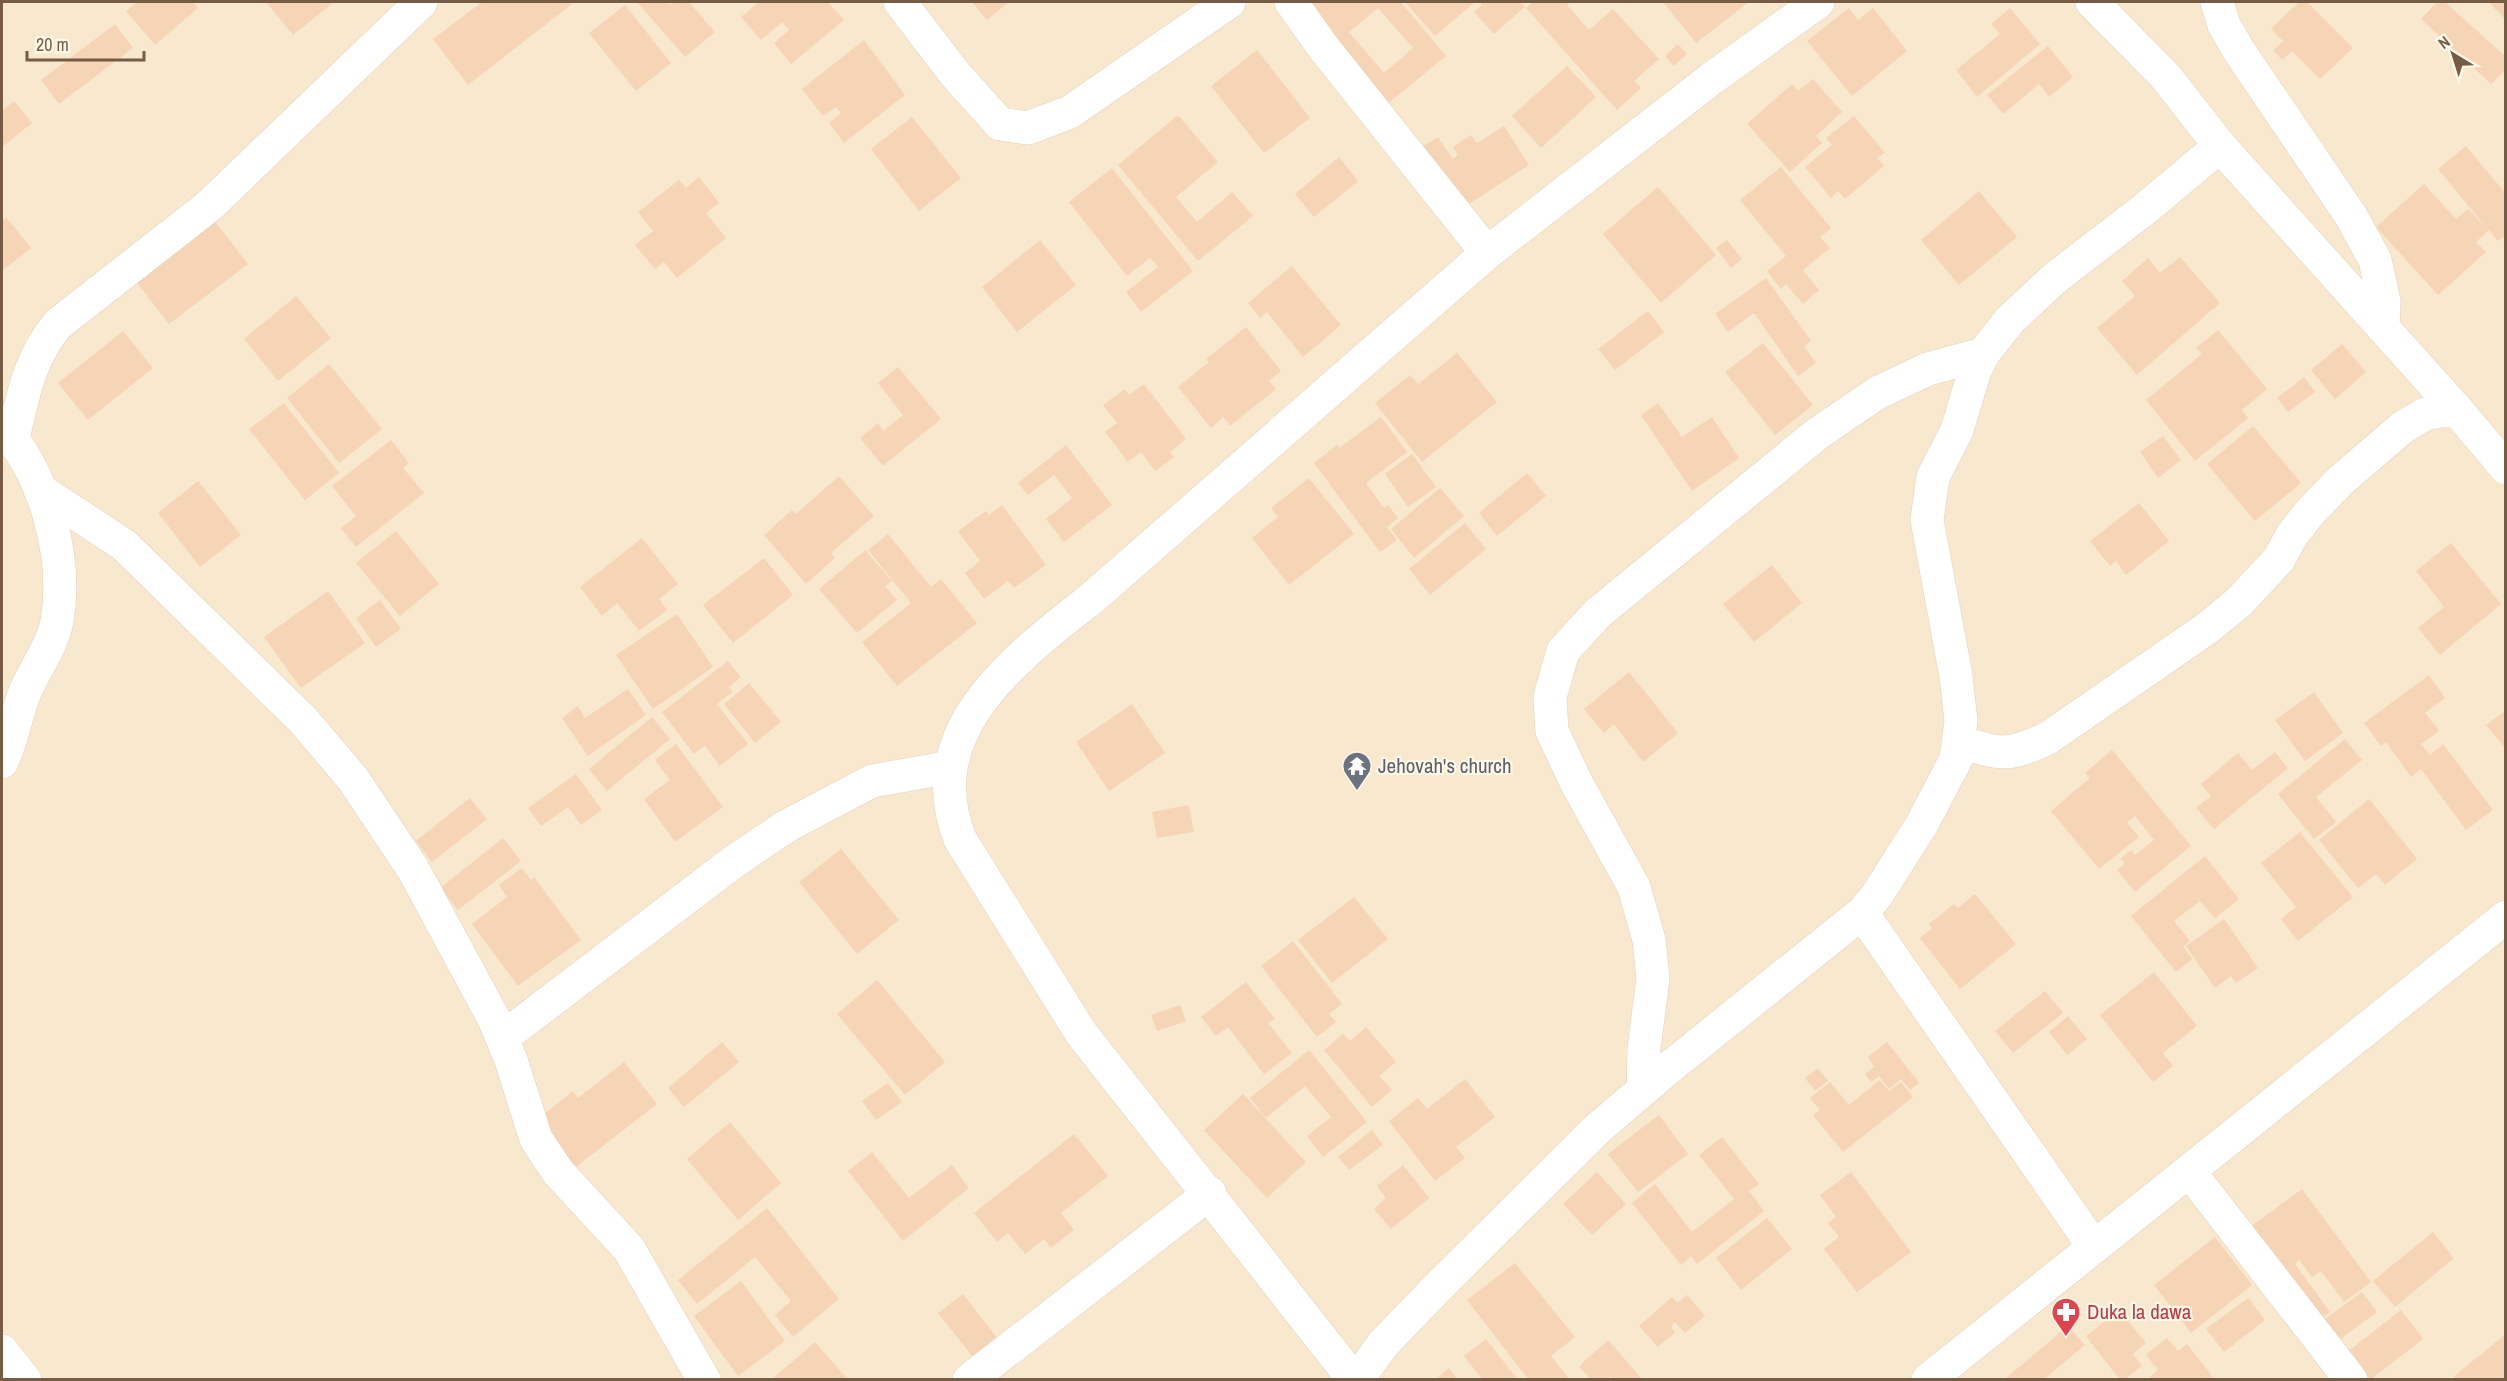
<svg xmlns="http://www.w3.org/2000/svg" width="2507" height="1381" font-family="'Archivo Narrow',sans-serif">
<rect width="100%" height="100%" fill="#fef6e0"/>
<path fill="#f7e8ce" d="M2 2H2505V1379H2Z"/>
<path fill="#f6d5b6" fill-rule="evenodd" d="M137 2H193L198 8 155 45 126 11Z
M266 2H334L293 35Z
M482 2H570L572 4 468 85 433 39Z
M637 2H667L670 5 674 2H689L715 32 685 57Z
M759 2H828L844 20 791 64 774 43 789 30 782 22 761 40 741 17Z
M972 2H1009L987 20Z
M1293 2H1401L1446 56 1381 109ZM1378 8 1413 48 1384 73 1349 32Z
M1405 2H1475L1435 36Z
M1479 2H1520L1525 7 1494 34 1474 12 1482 5Z
M1533 2H1571L1567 5 1589 30 1613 9 1659 59 1634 81 1641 88 1617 110 1526 8Z
M1663 2H1749L1696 43Z
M2299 2H2307L2353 48 2320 79 2292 51 2282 60 2273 50 2283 41 2271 29Z
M2437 2H2445L2506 57V69L2491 84 2421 19Z
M2488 2H2506V20Z
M625 5 671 63 636 91 589 33Z
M1849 8 1858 20 1873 8 1907 51 1852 96 1807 41Z
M2010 8 2040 44 1977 97 1956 70 2000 34 1991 24Z
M115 24 133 48 59 104 41 80Z
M864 40 905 95 844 143 829 123 841 113 836 107 823 116 802 89Z
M1678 44 1687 54 1674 66 1665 56Z
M2048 46 2073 77 2049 97 2039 84 2003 114 1987 95Z
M1257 50 1310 118 1264 153 1211 86Z
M1567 66 1596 97 1541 148 1512 116Z
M1813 79 1842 112 1816 136 1822 143 1790 172 1747 124 1792 84 1798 91Z
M14 101 32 123 2 147V111Z
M1178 115 1218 162 1176 197 1197 222 1232 192 1253 216 1198 261 1118 165Z
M1854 116 1885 153 1877 158 1884 166 1845 199 1838 191 1831 198 1805 167 1832 145 1826 138Z
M912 117 961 178 919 211 871 149Z
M1504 126 1529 165 1452 215 1412 153 1438 137 1453 159 1458 155 1453 147 1471 135 1477 143Z
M2466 146 2506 194V235L2498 241 2489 230 2476 242 2486 252 2438 295 2376 227 2424 184 2456 219 2468 209 2486 227 2438 169Z
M1339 157 1358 181 1314 217 1295 194Z
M1781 167 1831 228 1820 237 1830 248 1803 270 1819 290 1803 304 1786 284 1781 289 1767 271 1786 256 1740 200Z
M1112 168 1193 271 1141 312 1126 292 1158 267 1150 258 1127 276 1069 202Z
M699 177 719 203 706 213 726 238 677 278 664 262 655 269 635 245 653 231 638 212 679 180 686 188Z
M1658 187 1716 255 1661 303 1603 234Z
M1979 191 2017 237 1959 285 1921 240Z
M6 217 31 248 2 271V221Z
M213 219 248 264 169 324 134 279Z
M1040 240 1076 285 1017 332 982 287Z
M1727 240 1742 259 1731 268 1716 248Z
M2180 257 2220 303 2137 375 2097 328 2135 296 2122 281 2148 258 2160 273Z
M1292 266 1341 325 1303 357 1267 312 1260 318 1248 303Z
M1766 278 1811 341 1804 346 1816 363 1798 376 1754 313 1728 332 1715 314Z
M296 296 331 338 278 381 244 339Z
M1648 311 1664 332 1615 370 1598 349Z
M1246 327 1281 371 1269 381 1276 389 1230 426 1223 417 1211 428 1178 387 1209 362 1206 359Z
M2218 330 2267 389 2242 410 2248 418 2195 461 2146 400 2202 354 2196 348Z
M123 331 153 368 88 420 58 383Z
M1763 343 1813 405 1775 435 1725 372Z
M2342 344 2366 372 2335 399 2311 370Z
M1457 353 1497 402 1422 462 1375 403 1410 375 1418 384Z
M329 364 382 429 339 463 287 398Z
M898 367 941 419 883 466 860 438 878 423 883 431 903 415 878 383Z
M2304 377 2315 392 2288 412 2277 398Z
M1144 384 1186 439 1170 452 1174 457 1155 471 1141 452 1128 462 1105 432 1117 423 1103 405 1125 389 1129 395Z
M284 403 339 473 305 500 249 429Z
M1658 403 1682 437 1712 417 1739 458 1692 491 1641 415Z
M1381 417 1407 452 1366 483 1384 508 1388 505 1398 518 1387 527 1397 540 1380 552 1314 463 1337 445 1339 448Z
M2253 426 2301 483 2255 521 2207 464Z
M2163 436 2181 460 2158 478 2140 452Z
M391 440 409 463 403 468 424 493 356 547 341 528 356 516 332 486Z
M1066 445 1112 505 1064 542 1046 519 1072 498 1054 475 1028 495 1018 483Z
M1412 454 1436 487 1408 507 1385 474Z
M1527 473 1546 496 1497 536 1479 513Z
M839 476 874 516 831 553 835 558 806 584 764 535 792 510 796 514Z
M1309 478 1354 534 1289 585 1252 538 1278 517 1271 508Z
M198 481 241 535 200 567 158 513Z
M1440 488 1464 516 1414 558 1391 529Z
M2139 503 2169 541 2126 575 2116 561 2110 566 2090 541Z
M1002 505 1046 565 1014 588 1008 581 984 599 965 573 980 561 958 531 986 511 989 515Z
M1465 523 1486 549 1430 595 1409 569Z
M396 531 439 584 400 616 356 563Z
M888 534 931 587 941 579 977 623 897 686 862 642 911 603 868 550Z
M642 538 678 584 659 599 667 610 639 631 617 603 602 616 580 587Z
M2451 543 2501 604 2440 655 2418 628 2444 607 2416 571Z
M865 550 892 581 885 586 897 600 857 633 819 589Z
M764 558 793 595 733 643 703 605Z
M1772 565 1802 603 1754 642 1723 604Z
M328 591 365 643 301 688 264 637Z
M380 600 401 629 376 647 356 618Z
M677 614 713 667 653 709 616 655Z
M728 661 741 677 729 687 733 692 717 704 748 744 720 766 705 746 694 754 662 712Z
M1629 672 1678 733 1643 762 1614 724 1604 733 1584 709Z
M2429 675 2445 698 2425 713 2439 731 2421 744 2430 755 2443 744 2493 810 2466 830 2421 769 2411 777 2386 742 2381 746 2364 723Z
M749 683 781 722 755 743 724 704Z
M628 689 646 715 588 756 562 718 578 706 585 718Z
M2314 692 2343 733 2305 761 2275 720Z
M1132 704 1165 753 1109 791 1076 742Z
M2506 710V749L2486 725Z
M652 717 670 739 607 791 589 769Z
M2345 739 2362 760 2316 797 2336 822 2314 839 2278 794Z
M676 744 723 807 675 842 644 799 670 780 655 760Z
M2112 750 2191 846 2135 892 2117 870 2125 863 2120 859 2131 850 2135 855 2154 840 2135 816 2127 823 2139 837 2099 869 2051 811 2090 778 2085 773Z
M2275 752 2288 768 2214 829 2196 808 2211 796 2201 784 2238 753 2252 770Z
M576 774 602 810 581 825 568 807 541 826 528 808Z
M470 798 487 819 432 862 416 841Z
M2369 799 2417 859 2385 885 2376 874 2358 888 2319 840Z
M1189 805 1194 832 1157 838 1152 812Z
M2300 832 2353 897 2298 941 2281 919 2296 907 2261 863Z
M503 838 521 861 458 910 440 888Z
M841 849 899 920 857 954 799 882Z
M2205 856 2239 899 2215 918 2200 901 2174 921 2190 941 2183 947 2193 959 2176 972 2131 916Z
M522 868 531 880 534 877 581 940 518 986 472 924 507 897 499 885Z
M1975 894 2016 944 1960 989 1920 938 1932 928 1929 924 1954 904 1958 908Z
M1354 897 1388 939 1332 983 1298 940Z
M2224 919 2258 968 2236 983 2231 976 2215 988 2186 946Z
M1293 941 1342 1004 1329 1014 1336 1022 1317 1037 1261 966Z
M2154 972 2197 1026 2163 1053 2173 1066 2153 1082 2100 1015Z
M877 980 945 1062 905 1095 837 1014Z
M1246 982 1275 1019 1268 1023 1292 1053 1264 1074 1228 1027 1216 1036 1201 1017Z
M2045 991 2063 1013 2013 1053 1995 1031Z
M1180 1005 1186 1021 1157 1031 1151 1015Z
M2068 1016 2087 1039 2067 1055 2049 1032Z
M1366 1027 1396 1062 1379 1076 1392 1090 1372 1107 1324 1050 1343 1034 1350 1041Z
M722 1042 739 1062 684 1107 668 1088Z
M1887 1042 1919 1083 1910 1090 1901 1079 1889 1089 1879 1076 1871 1082 1865 1074 1874 1067 1868 1057Z
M1309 1050 1367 1122 1323 1157 1307 1136 1331 1117 1305 1086 1266 1118 1250 1098Z
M624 1062 657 1104 576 1167 538 1119 573 1091 578 1098Z
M1818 1068 1828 1081 1815 1091 1805 1078Z
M1465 1079 1495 1117 1456 1147 1465 1158 1435 1181 1389 1121 1418 1098 1427 1109Z
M1880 1080 1889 1091 1901 1082 1913 1097 1843 1152 1813 1115 1820 1110 1810 1098 1830 1082 1849 1105Z
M888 1083 902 1102 876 1120 862 1101Z
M1243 1094 1306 1162 1267 1198 1204 1130Z
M1659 1115 1688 1154 1638 1192 1608 1154Z
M730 1122 781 1183 738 1220 687 1159Z
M1372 1130 1383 1145 1349 1170 1338 1157Z
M1074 1134 1108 1176 1061 1213 1074 1230 1051 1248 1044 1239 1025 1254 1008 1233 997 1242 974 1213Z
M1722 1137 1759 1184 1749 1191 1764 1211 1697 1264 1691 1256 1681 1265 1632 1203 1655 1184 1692 1232 1734 1199 1699 1155Z
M872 1152 909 1198 952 1165 969 1188 903 1241 848 1171Z
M1403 1165 1429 1198 1391 1229 1374 1209 1386 1198 1377 1186Z
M1597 1172 1626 1204 1592 1235 1563 1204Z
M1851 1172 1911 1252 1857 1292 1824 1249 1839 1237 1828 1223 1836 1217 1820 1195Z
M2302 1189 2371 1282 2344 1302 2321 1271 2312 1277 2299 1260 2295 1264 2330 1312 2299 1335 2230 1242Z
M767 1208 839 1299 793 1337 775 1315 791 1301 755 1257 697 1304 678 1280Z
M1767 1218 1792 1249 1741 1290 1716 1258Z
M2433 1232 2454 1258 2395 1307 2373 1281Z
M2215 1237 2252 1285 2191 1333 2154 1285Z
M1515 1263 1575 1337 1551 1356 1570 1380H1529L1467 1300Z
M741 1281 785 1341 738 1376 694 1316Z
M2362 1292 2377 1312 2321 1353 2306 1333Z
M963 1294 997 1338 973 1357 938 1313Z
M1687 1295 1705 1316 1685 1333 1675 1322 1671 1327 1675 1332 1658 1347 1639 1326 1672 1297 1678 1303Z
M2248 1298 2265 1320 2224 1352 2206 1329Z
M2119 1310 2146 1343 2133 1354 2142 1366 2124 1380H2120L2086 1336Z
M2401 1310 2423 1339 2370 1380H2358L2341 1357Z
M2068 1326 2085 1345 2043 1380H2007L2006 1378Z
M2506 1334V1380H2455L2453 1377Z
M2167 1338 2178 1351 2187 1344 2215 1380H2146L2158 1370 2146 1355Z
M1486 1339 1518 1380H1483L1464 1356Z
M1608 1340 1643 1380H1613L1610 1376 1607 1380H1591L1579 1366Z
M815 1342 848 1380H771Z
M1449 1368 1458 1380H1435Z"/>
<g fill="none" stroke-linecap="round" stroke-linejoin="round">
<g stroke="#e3d2bc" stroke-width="34">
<path id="minor" d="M900 2 955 74 1000 124 1028 128 1070 112 1229 2
M1291 2 1323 47 1487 253
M2092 2 2166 77 2220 146 2457 410 2506 468
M2217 2 2224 25 2239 51 2351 216 2375 260 2384 301 2383 328
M2 427C45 473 68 558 57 621 52 647 35 668 25 692 16 715 12 740 2 762
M13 439C22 398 30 356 58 324L210 205 421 2
M40 490 124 545 303 720 353 779 413 869 494 1019 511 1060 536 1139 558 1172 629 1249 704 1380
M1959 741C2000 755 2008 757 2048 738L2206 629 2239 602 2279 559 2292 535 2311 511 2340 481 2403 427 2425 414 2454 408
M1862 913 2094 1247
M502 1038 732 863 785 827 872 781 951 767
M1643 1089 1644 1049 1653 978 1649 940 1634 887 1577 784 1552 731 1550 697 1563 651 1598 613 1817 434 1877 393 1928 369 1983 354
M2189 1171 2351 1380
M2 1351 25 1380
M969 1380 1210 1193
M1354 1380 1081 1033 960 839C917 730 1016 658 1092 598L1487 253 1711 79 1818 2
M1357 1380 1383 1344 1435 1290 1596 1130 1665 1071 1862 913 1877 895 1922 824 1956 759 1961 721 1956 676 1927 520 1933 477 1957 430 1975 370 1983 354 2010 320 2055 278 2146 208 2220 146"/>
</g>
<g stroke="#e3d2bc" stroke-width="34">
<path id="tertiary" d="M1928 1380 2506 917"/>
</g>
<use href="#minor" stroke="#fff" stroke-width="33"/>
<use href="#tertiary" stroke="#fff" stroke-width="33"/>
</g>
<defs>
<g id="temple-pin" transform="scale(1.5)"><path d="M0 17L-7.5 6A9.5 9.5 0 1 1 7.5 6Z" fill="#6b7280" stroke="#fff8e9"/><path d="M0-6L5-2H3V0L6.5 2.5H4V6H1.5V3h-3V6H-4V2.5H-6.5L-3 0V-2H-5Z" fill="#fff"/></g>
<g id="pharmacy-pin" transform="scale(1.5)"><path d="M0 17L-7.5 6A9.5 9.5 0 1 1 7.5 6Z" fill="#e0444e" stroke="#fff8e9"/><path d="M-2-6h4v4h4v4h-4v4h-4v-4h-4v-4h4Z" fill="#fff"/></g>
</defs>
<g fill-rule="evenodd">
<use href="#temple-pin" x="1357" y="766"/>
<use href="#pharmacy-pin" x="2066" y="1312"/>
</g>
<g text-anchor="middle" stroke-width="4.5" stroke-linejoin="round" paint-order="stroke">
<g font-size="21" fill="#5b616d" stroke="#fff8e9" text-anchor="start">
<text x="1378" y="773">Jehovah's church</text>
</g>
<g font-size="21" fill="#be3a42" stroke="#fff8e9" text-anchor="start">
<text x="2087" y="1319">Duka la dawa</text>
</g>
</g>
<rect width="2507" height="1381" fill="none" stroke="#775c45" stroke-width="6"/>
<g transform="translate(2453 54) rotate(322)" stroke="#fff8e9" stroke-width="4.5" paint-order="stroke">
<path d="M0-4.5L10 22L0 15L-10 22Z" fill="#775c45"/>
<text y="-9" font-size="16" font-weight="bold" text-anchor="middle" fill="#775c45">N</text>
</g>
<path d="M27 51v9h117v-9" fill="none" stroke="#775c45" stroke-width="3"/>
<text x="36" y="51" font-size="18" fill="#775c45" stroke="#fff8e9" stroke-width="4.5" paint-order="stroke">20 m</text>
</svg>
